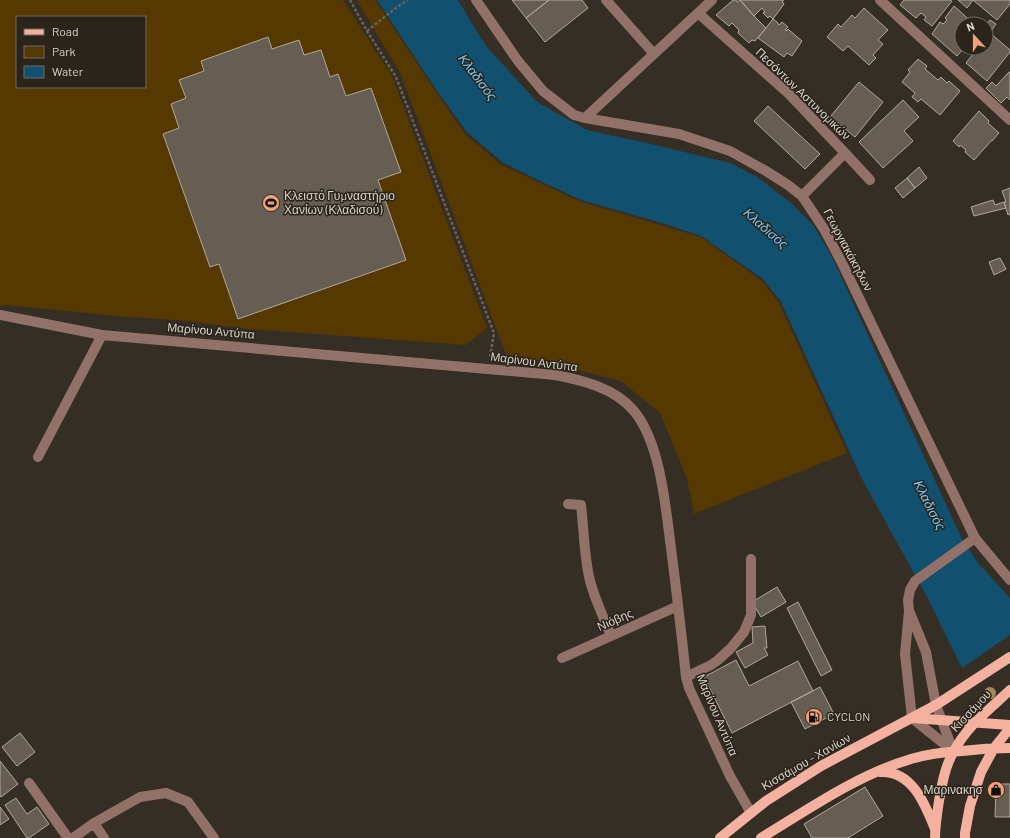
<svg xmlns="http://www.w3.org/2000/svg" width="1010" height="838" font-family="Barlow,sans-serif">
<rect width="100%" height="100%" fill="#352e24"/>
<path fill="#553900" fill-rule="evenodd" d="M0 0H343L392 76 487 328 466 345 247 329 189 321 115 316 6 305 0 306ZM17 17H145V87H17Z
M357 0H375L434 89 465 134 500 164 579 201 701 237 762 281 779 303 847 453 694 514 687 479 660 413 621 381 520 356 506 355 401 75Z"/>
<path fill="#125070" d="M377 0H458L486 46 537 102 587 130 651 144 730 163 757 177 791 203 814 226 833 259 962 539 978 563 1010 598V635L962 668 926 595 862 479 781 302 763 279 701 236 662 223 581 200 538 180 502 162 467 132 437 91Z"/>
<path fill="#665e53" stroke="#b0a89b" d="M512 0H549L526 18Z
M549 0H582L588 8 545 42 526 18Z
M733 0H736L737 2 740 0 754 16 766 28 755 41 752 40 749 43 738 33 739 30 732 23 729 26 716 15Z
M740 0H784L782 1 784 4 773 19 770 16 768 18 763 13 765 12 762 8 754 16Z
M904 0H950L952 1 932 26 924 20 926 17 921 13 916 18 900 5Z
M958 0H973L967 8Z
M973 0H1010V4L997 20Z
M954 6 974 24H962V48H964L957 56 932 34 940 22 943 24 947 20 945 18Z
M864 8 888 30 878 40 883 44 873 55 876 58 869 65 848 46 843 51 827 37 838 24 841 27 852 15 855 18Z
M773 19 778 23V24L779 25 782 22 788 27 785 30 786 31 788 29 802 41 792 56 787 53 784 57 758 38Z
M990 20 996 24 986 38V25Z
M990 33 1010 50V52L987 81 966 63 978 48H986V38Z
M268 37 272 49 299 40 304 55 321 50 330 77 338 74 346 96 371 88 401 172 378 180 406 260 238 319 219 264 210 267 163 134 179 128 171 104 186 98 179 80 204 71 201 61Z
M918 59 927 66 925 69 938 80 941 77 947 83 949 81 960 91 940 115 921 99 918 102 912 97 915 93 902 82 910 72 908 70Z
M1009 72H1010V100L1007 97 1001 103 986 88 992 82 996 86Z
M859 82 883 102 855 137 830 117Z
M903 100 919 117 904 131 913 141 883 168 859 142Z
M768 106 820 154 805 169 754 121Z
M979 111 989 121 988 123 999 133 992 141V140L974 160 965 152 966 150 960 145 959 147 953 141Z
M919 167 927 178 915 188 907 178Z
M907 178 915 188 903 198 895 188Z
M1010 188V214L1008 215 1004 202H1006L1002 191Z
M993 200 995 205 1004 202 1006 208 974 216 971 207Z
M1000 258 1006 269 994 275 989 262Z
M777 587 786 602 761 617 752 602Z
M798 602 832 670 821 676 787 608Z
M765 626 767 648H764L768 655 745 668 736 652 753 643 752 627Z
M736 660 749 686 798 661 813 691 732 733 704 677Z
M820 687 834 714 805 729 791 702Z
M20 733 35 752 17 766 2 747Z
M0 761 18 784 1 797 0 796Z
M996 784H1010V817H995Z
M865 787 883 816 848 838H812L804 824Z
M16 798 27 814 37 807 49 824 29 838H27L5 805Z
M0 807 9 819 0 825Z"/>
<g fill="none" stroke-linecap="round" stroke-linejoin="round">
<path stroke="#69635a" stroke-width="2.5" stroke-dasharray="3 2" stroke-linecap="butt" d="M350 0 367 31 396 77 494 333 490 357
M367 31 397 7 408 0"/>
<path stroke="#927168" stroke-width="10" d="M476 0 518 61 543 91 574 115 585 118 679 134 730 151 766 171 788 185 802 196 824 229 843 265 975 538 1010 580
M606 0 654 54
M880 0 1010 120
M698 13 789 94 845 153 802 196
M585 118 712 0
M845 153 870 180
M0 315 102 335 555 375C582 380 615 388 634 411 662 445 666 513 672 556 677 596 682 637 686 677L689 688 730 776 751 813
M38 457 102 335
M568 504 581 505C584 530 584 557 590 581 595 600 604 618 611 636
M910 613 926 652 936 705 953 751
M562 658 678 606
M686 677 711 665 718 660 731 648 744 632 751 615V559
M953 751 912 718 905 654 909 611 908 600 910 590 915 581 975 538
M29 783 68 838
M94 823 104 838
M73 838 94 823 140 797 166 793 188 802 214 838"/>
<path stroke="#f5b19f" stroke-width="10" d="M912 718 1010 725
M880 772C912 770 925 804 935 829
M720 838 766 801 821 766 936 705 1010 657
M761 838C809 809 857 775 911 759 927 754 944 752 962 751 978 749 994 748 1010 748
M935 838C935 826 937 814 939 801 942 784 945 766 954 751 967 726 990 709 1010 690
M965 838V833L970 806 981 772 994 748 1010 728"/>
</g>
<circle fill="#a2875a" cx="990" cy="693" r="6"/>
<defs>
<g id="stadium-disc" transform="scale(0.9)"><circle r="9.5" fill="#f0a27a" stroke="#2b241a"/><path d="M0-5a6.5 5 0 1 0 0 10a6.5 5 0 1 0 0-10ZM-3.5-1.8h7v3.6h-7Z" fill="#111"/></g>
<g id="fuel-disc" transform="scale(0.9)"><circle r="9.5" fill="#f0a27a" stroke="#2b241a"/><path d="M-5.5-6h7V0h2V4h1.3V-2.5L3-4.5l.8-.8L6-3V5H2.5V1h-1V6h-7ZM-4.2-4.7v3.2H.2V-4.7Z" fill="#111"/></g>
<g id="shop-disc" transform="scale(0.9)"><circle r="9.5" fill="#f0a27a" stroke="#2b241a"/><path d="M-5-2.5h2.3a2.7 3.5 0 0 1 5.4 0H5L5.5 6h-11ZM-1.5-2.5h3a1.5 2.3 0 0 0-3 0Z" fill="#111"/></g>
</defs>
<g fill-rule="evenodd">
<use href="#stadium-disc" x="271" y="203"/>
<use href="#fuel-disc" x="814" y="717"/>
<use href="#shop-disc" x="996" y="790"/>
</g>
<g text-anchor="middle" stroke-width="3" stroke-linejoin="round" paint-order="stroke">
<g font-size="12" fill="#d8d4cd" stroke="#2b241a">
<text transform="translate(803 94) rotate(44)" y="4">Πεσόντων Αστυνομικών</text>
<text transform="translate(848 250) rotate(62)" y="4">Γεωργιακάκηδων</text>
<text transform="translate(211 331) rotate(5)" y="4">Μαρίνου Αντύπα</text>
<text transform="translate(534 362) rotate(7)" y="4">Μαρίνου Αντύπα</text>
<text transform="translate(615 620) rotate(-24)" y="4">Νιόβης</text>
<text transform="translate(971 711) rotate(-47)" y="4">Κισσάμου</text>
<text transform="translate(717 715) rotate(67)" y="4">Μαρίνου Αντύπα</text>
<text transform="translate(806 762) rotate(-30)" y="4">Κισσάμου - Χανίων</text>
</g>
<g font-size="12" fill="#d8d4cd" stroke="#2b241a" text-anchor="start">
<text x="284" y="200">Κλειστό Γυμναστήριο<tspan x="284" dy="14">Χανίων (Κλαδισού)</tspan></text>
<text x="827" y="721">CYCLON</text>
<text x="983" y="794" text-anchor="end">Μαρινακησ</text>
</g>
<g font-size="13" font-style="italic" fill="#7acafa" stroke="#2b241a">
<text transform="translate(478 77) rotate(53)" y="5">Κλαδισός</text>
<text transform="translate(766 228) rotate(41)" y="5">Κλαδισός</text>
<text transform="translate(930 505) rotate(63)" y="5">Κλαδισός</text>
</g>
</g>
<rect x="16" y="16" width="130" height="72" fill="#2b241a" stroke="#706a62"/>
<rect x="24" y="29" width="20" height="6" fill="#f5b19f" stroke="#706a62"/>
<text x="52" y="36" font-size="12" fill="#d8d4cd">Road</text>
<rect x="24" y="46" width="20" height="12" fill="#553900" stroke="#706a62"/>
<text x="52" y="56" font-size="12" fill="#d8d4cd">Park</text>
<rect x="24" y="66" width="20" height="12" fill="#125070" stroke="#706a62"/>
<text x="52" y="76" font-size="12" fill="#d8d4cd">Water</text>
<g transform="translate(974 36) rotate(339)"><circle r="19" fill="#2b241a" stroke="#706a62"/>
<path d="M0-3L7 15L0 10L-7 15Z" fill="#f0a27a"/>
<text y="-6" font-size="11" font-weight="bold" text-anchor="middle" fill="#d8d4cd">N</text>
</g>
</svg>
